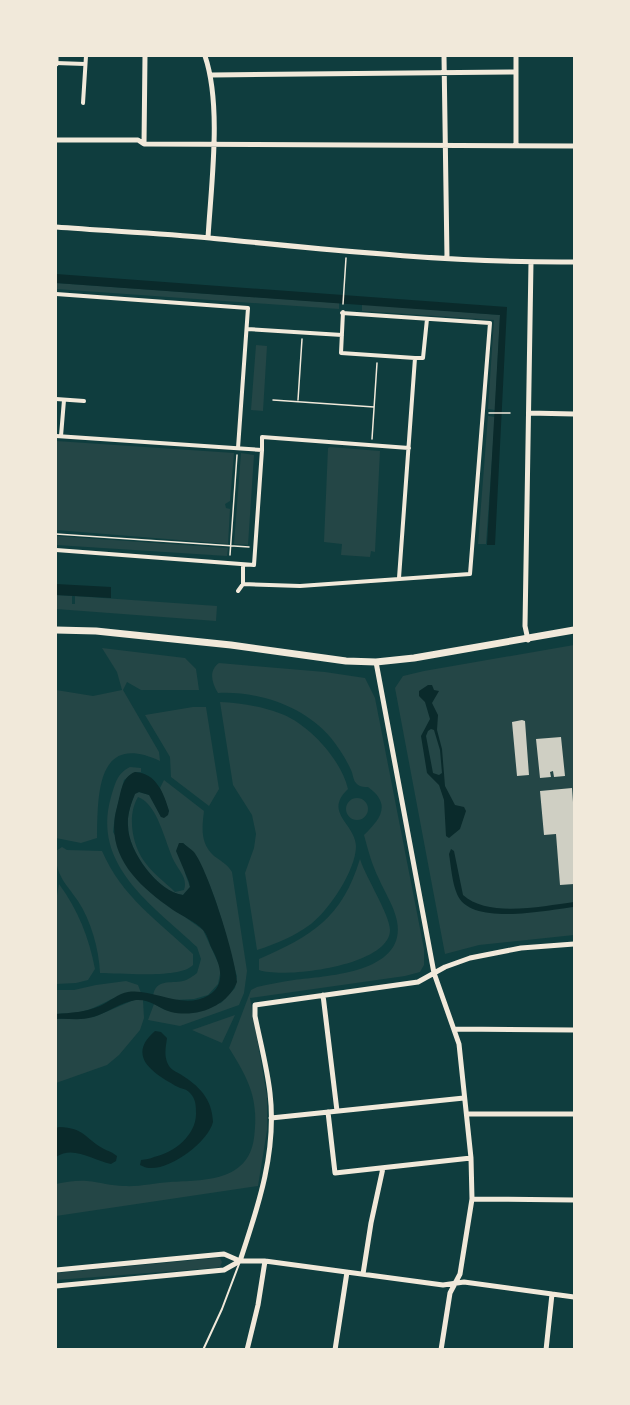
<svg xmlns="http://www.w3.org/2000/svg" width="630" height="1405" font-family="'Work Sans',sans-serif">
<rect width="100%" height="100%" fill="#0f3d3e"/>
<path fill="#244646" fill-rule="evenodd" d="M56 283 339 303V309L56 289Z
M362 304 500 315 495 410 488 409 494 320 362 311Z
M256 345 267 346 263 411 251 410Z
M488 416 495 417 486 544H478Z
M56 441 234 453 230 501 225 504 226 508 230 509 228 544 56 530Z
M330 447 380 451 375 552 371 551 370 557 341 555 342 544 324 542 328 448Z
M241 453 254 455 248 545 234 544Z
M56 536 228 548 227 556 56 545Z
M56 595 72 596V604H75V596L217 606 216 621 56 609Z
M574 645V935L479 945 445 954 395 688 403 676 424 671Z
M102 648 185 658 196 669 199 690H141L127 682 123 690 159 752 160 761C96 731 98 795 97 838L81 843 56 838V690L93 696 122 690 117 672Z
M219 663 325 672 365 678 375 698 424 949V965L420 972 405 976 250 998 267 1096V1130L258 1186 56 1216V1184C66 1182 77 1180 87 1181 100 1182 111 1186 124 1186 139 1187 154 1183 170 1182 204 1180 248 1182 254 1138 259 1099 249 1080 229 1048L251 990 257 987C269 984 281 982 294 980 327 976 407 973 397 921 394 906 385 893 379 879 372 865 368 850 364 835 379 820 393 805 368 787 364 787 359 787 356 783 353 780 353 774 351 770 346 759 339 748 331 738 304 706 259 691 218 693 211 682 209 670 219 663Z
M220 702C240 703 259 706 279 713 308 723 341 759 348 789 323 813 355 823 356 846 356 870 329 910 311 924 295 936 276 944 257 950L245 873 254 848 256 834 252 815 233 785Z
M193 707H206L219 789 209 806 171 777 170 757 145 715Z
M130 767 141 768V772H135L124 780 115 816 113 832 150 892 203 930 221 969 218 984 208 995 194 999 175 1000 153 996C156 978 170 984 183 981 188 980 193 976 197 973L201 959 197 947C154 906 91 866 111 797 115 784 117 773 130 767Z
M164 780 204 811C202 828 200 843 214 856 221 861 227 864 232 872L247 971 244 993 239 1005 180 1026 148 1020 154 1004 165 1010 221 1003 235 988 237 976C227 941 211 864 183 843L185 873 190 887 183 895C158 892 128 851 128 826 127 815 131 803 135 793L139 792 150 795 161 817 169 811 160 788ZM138 797C158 804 165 843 174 861 179 871 188 878 184 890L175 892C165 882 152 873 144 861 132 844 127 815 138 797Z
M346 809a11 11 0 1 1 22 0a11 11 0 1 1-22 0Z
M62 847 67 850 102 851C122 897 157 920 193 954V965C180 979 120 973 100 973 99 949 91 921 78 901 65 882 55 875 56 851Z
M360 859C366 878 390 915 390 930 390 966 284 979 259 970V959C312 936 342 918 360 859Z
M59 884C78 910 89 937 95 969L88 980 76 983 56 984V901Z
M126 981 138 985 141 993C121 989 104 1006 84 1011 75 1014 65 1013 56 1014V990H74L96 985Z
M134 1000H143L144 1018 140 1030 119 1055 107 1065 56 1083V1019L94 1017Z
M235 1015 222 1043 192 1030Z
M216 1258H220L222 1262 220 1267 215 1268 56 1280V1273Z"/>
<path fill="#0a2a2b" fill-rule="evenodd" d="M56 274 507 307 495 545H487L500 315 56 283Z
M56 584 111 587V598L56 595Z
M428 685H432L434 690 439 691 432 703 438 715 437 730 442 749 445 786 455 805 464 807 466 811 460 829 449 838 446 836 444 800 439 785 427 773 421 736 430 719 425 702 419 696V691ZM431 729 434 730 440 750 442 773 439 775 433 773 426 736 428 731Z
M135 772C156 773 164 793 169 811L168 815 164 818 161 817 149 795 139 792 135 794C131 804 127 815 128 826 128 851 158 892 183 895L190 887 189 882 176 851 179 843H183C186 846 191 849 194 852 208 870 236 958 237 982 227 1007 196 1018 171 1012 158 1008 150 999 136 1000 121 1002 107 1013 93 1017 80 1021 68 1018 56 1019V1014C71 1013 85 1012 100 1006 109 1002 119 993 128 992 153 988 183 1011 209 995 228 983 219 962 211 947 209 942 207 934 203 930 196 922 182 916 173 910 137 885 104 854 117 807 121 794 121 777 135 772Z
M451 849 454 851 463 895C488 918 543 906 574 902V907C547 910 470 927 457 894 452 882 451 866 449 854Z
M155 1031 161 1032 167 1038C166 1046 164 1054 167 1062 169 1068 174 1071 180 1074 199 1086 212 1098 213 1122 208 1142 171 1170 149 1168 146 1168 143 1166 140 1165L141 1160C146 1159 150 1159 154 1157 174 1153 196 1135 196 1114 196 1106 196 1099 190 1093 187 1089 182 1089 178 1087 155 1074 125 1057 155 1031Z
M59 1127C85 1128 84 1138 104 1149 108 1151 112 1152 117 1156L116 1161 111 1164C93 1160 73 1145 56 1157V1128Z"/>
<path fill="#cfcfc3" d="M522 720 525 721 529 775 517 776 512 722Z
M561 737 565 776 554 777 553 771 550 772 551 777 540 778 536 739Z
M572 788 573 802H574V884L560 885 556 834 544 835 540 791Z"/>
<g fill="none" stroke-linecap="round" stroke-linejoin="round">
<path stroke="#f1e9da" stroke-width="1.5" d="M343 304 346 258
M273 400 374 407
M298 400 302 339
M489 413H510
M372 439 377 363
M56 534 249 547
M230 555 237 455"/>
<path stroke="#f1e9da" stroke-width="2" d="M203 1350 222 1309 239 1264"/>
<path stroke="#f1e9da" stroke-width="4" d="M56 63 85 64
M83 103 86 56
M56 294 248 308 238 448
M343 312 341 353 415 358
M247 329 342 335
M56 399 84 401
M56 436 262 450 254 565 56 550
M61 436 64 400
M262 450V437L409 448
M399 578 415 358H423L427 319
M243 584 300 586 470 574 490 323 342 313
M238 591 243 584V565"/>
<path stroke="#f1e9da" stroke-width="5" d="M205 56C222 106 211 185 208 238
M444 56 447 258
M56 64V56
M212 75 516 72
M56 140H138L144 144 574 146
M144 144 145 56
M516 145V56
M56 227C107 231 159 233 210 238 331 250 453 263 574 262
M529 413 574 414
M528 640 525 626 531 262
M376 662 434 973 459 1044 471 1158 472 1199 460 1274 450 1293 441 1350
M323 995 337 1111
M454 1029 574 1030
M328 1112 335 1173 471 1158
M467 1114H574
M271 1118 464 1098
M472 1199 574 1200
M240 1261C258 1207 277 1152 270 1093 267 1067 260 1041 255 1016V1005L418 982 445 967 470 958 521 948 574 944
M56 1270 224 1254 240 1261H265L443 1285 464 1282 574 1297
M363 1274 371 1223 383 1168
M56 1286 224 1270 240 1261
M247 1350 258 1305 265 1261
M335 1350 347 1272
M546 1350 552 1294"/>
<path stroke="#f1e9da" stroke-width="7" d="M56 630 96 631 144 636 231 645 346 661 376 662 414 658 574 630"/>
</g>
<rect width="630" height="1405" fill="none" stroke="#f1e9da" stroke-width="114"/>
</svg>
